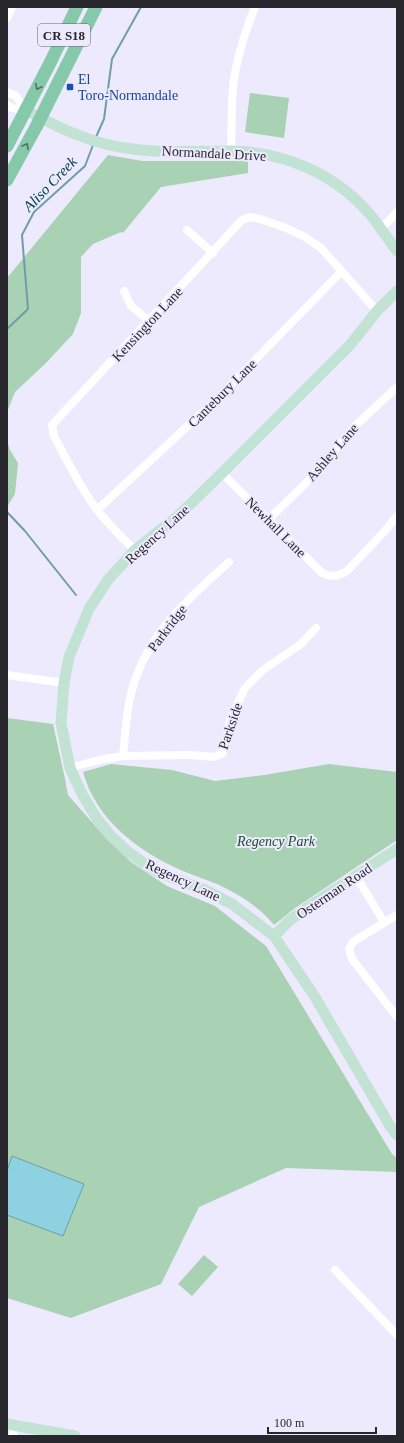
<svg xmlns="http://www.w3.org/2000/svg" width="404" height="1443" font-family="Georgia,serif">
<rect width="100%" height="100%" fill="#eeeafd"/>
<path fill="#a9d1b4" d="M250 93 289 98 284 138 245 132Z
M108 155 142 161H248V173L161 187 123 233 121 232 93 244 81 257V313L73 334 46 363 15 392 7 412V278Z
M7 440 10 450 18 463 15 494 7 507Z
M7 718 53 724 65 779 68 795 105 837 131 862 167 886 215 906 266 946 392 1154 397 1158V1172L286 1168 199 1207 161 1284 71 1318 7 1298Z
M111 764 172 770 215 781 264 775 329 764 397 772V840L295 908 274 925C261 908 241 896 223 887 210 880 196 877 183 871 139 852 96 820 83 772Z
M204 1255 218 1267 192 1296 178 1284Z"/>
<path fill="#8ed1e0" stroke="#6f9eaa" d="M12 1156 84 1184 63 1236 7 1215V1171Z"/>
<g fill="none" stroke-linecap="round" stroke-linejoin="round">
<path stroke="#6f9eaa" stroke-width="2" d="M96 137 104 119 112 59 141 7
M7 329 28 309 22 235 34 212 85 166 93 145
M7 512 25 531 76 595"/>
<path stroke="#fff" stroke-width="8" d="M7 18 12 7
M7 92 16 96 26 110
M7 105 11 108 26 110
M231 151C232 130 231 108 233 87 236 59 245 32 255 7
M381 229 397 212
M187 230 213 253
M124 291 131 306 149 321
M222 473 322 573C332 578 338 576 347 571L383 533 397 516
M97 510 218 398 342 271
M269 519 309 480 355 426 397 387
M135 550C119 535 102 518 90 500 76 479 65 457 54 436L52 425 242 220 250 217 260 219 286 228 305 237 321 248 377 311
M7 675 64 683
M123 756C125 737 126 717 130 698 144 636 184 603 229 562
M70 768 99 760 123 756 191 755 213 757 222 754 225 747 230 719 245 688 263 670 301 644 316 628
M356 876 384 922
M397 915 359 938 353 942 349 949 352 959 397 1017
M335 1270 397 1335
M13 1436 15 1426"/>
<path stroke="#c2e3d4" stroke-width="11" d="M26 110C43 119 60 129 78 135 97 143 119 148 140 150 170 153 201 151 231 151 284 152 333 173 368 212 379 225 387 238 397 251
M397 291 377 311 350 345 222 473 179 515 135 550 107 581 89 609 69 657 64 683 61 723 70 768 82 794 97 819 111 836 127 851 142 862 158 872 207 891 232 904 274 936 315 997 390 1126 397 1135
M274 936 290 920 308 907 397 849
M7 1424 75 1436"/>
<path stroke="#86c8aa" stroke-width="13" d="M7 146 50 63 77 7
M7 180 36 127 96 7"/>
</g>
<defs><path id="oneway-chevron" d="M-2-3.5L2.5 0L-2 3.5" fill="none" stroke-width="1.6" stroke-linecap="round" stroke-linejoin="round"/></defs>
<g stroke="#526f65">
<use href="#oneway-chevron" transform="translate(38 87) rotate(117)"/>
<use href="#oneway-chevron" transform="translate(26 146) rotate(-61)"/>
</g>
<rect fill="#1a4fb4" stroke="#eeeafd" stroke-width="1.5" x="66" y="83" width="8" height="8" rx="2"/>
<g text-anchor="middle" stroke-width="4" stroke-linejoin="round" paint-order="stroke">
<rect fill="#eeeafd" stroke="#63626b" stroke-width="1" x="38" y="24" width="52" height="22" rx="3"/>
<g font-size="13" font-weight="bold" fill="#28272d">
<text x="64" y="40">CR S18</text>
</g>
<g font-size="14" fill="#164399" stroke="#eeeafd" text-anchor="start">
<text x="78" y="84">El<tspan x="78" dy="16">Toro-Normandale</tspan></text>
</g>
<g font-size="14" fill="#28272d" stroke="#eeeafd">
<text transform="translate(214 153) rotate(3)" y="5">Normandale Drive</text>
<text transform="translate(147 324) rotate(-47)" y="5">Kensington Lane</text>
<text transform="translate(222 393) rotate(-45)" y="5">Cantebury Lane</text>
<text transform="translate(332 452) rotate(-49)" y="5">Ashley Lane</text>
<text transform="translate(276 527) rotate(45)" y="5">Newhall Lane</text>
<text transform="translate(157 534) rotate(-42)" y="5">Regency Lane</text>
<text transform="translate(167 628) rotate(-53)" y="5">Parkridge</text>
<text transform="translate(230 726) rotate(-71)" y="5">Parkside</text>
<text transform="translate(183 880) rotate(25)" y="5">Regency Lane</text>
<text transform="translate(334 891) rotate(-34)" y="5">Osterman Road</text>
</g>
<g font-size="14" font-style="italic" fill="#174e2e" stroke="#eeeafd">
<text x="276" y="846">Regency Park</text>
</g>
<g font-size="15" font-style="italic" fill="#01414d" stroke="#eeeafd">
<text transform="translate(50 184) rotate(-46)" y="5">Aliso Creek</text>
</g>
</g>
<rect width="404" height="1443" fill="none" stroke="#28272d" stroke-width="16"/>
<path d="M268 1427v6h108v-6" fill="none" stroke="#28272d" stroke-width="2"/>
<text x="274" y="1427" font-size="12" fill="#28272d" stroke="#eeeafd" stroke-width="3" paint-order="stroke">100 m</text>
</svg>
